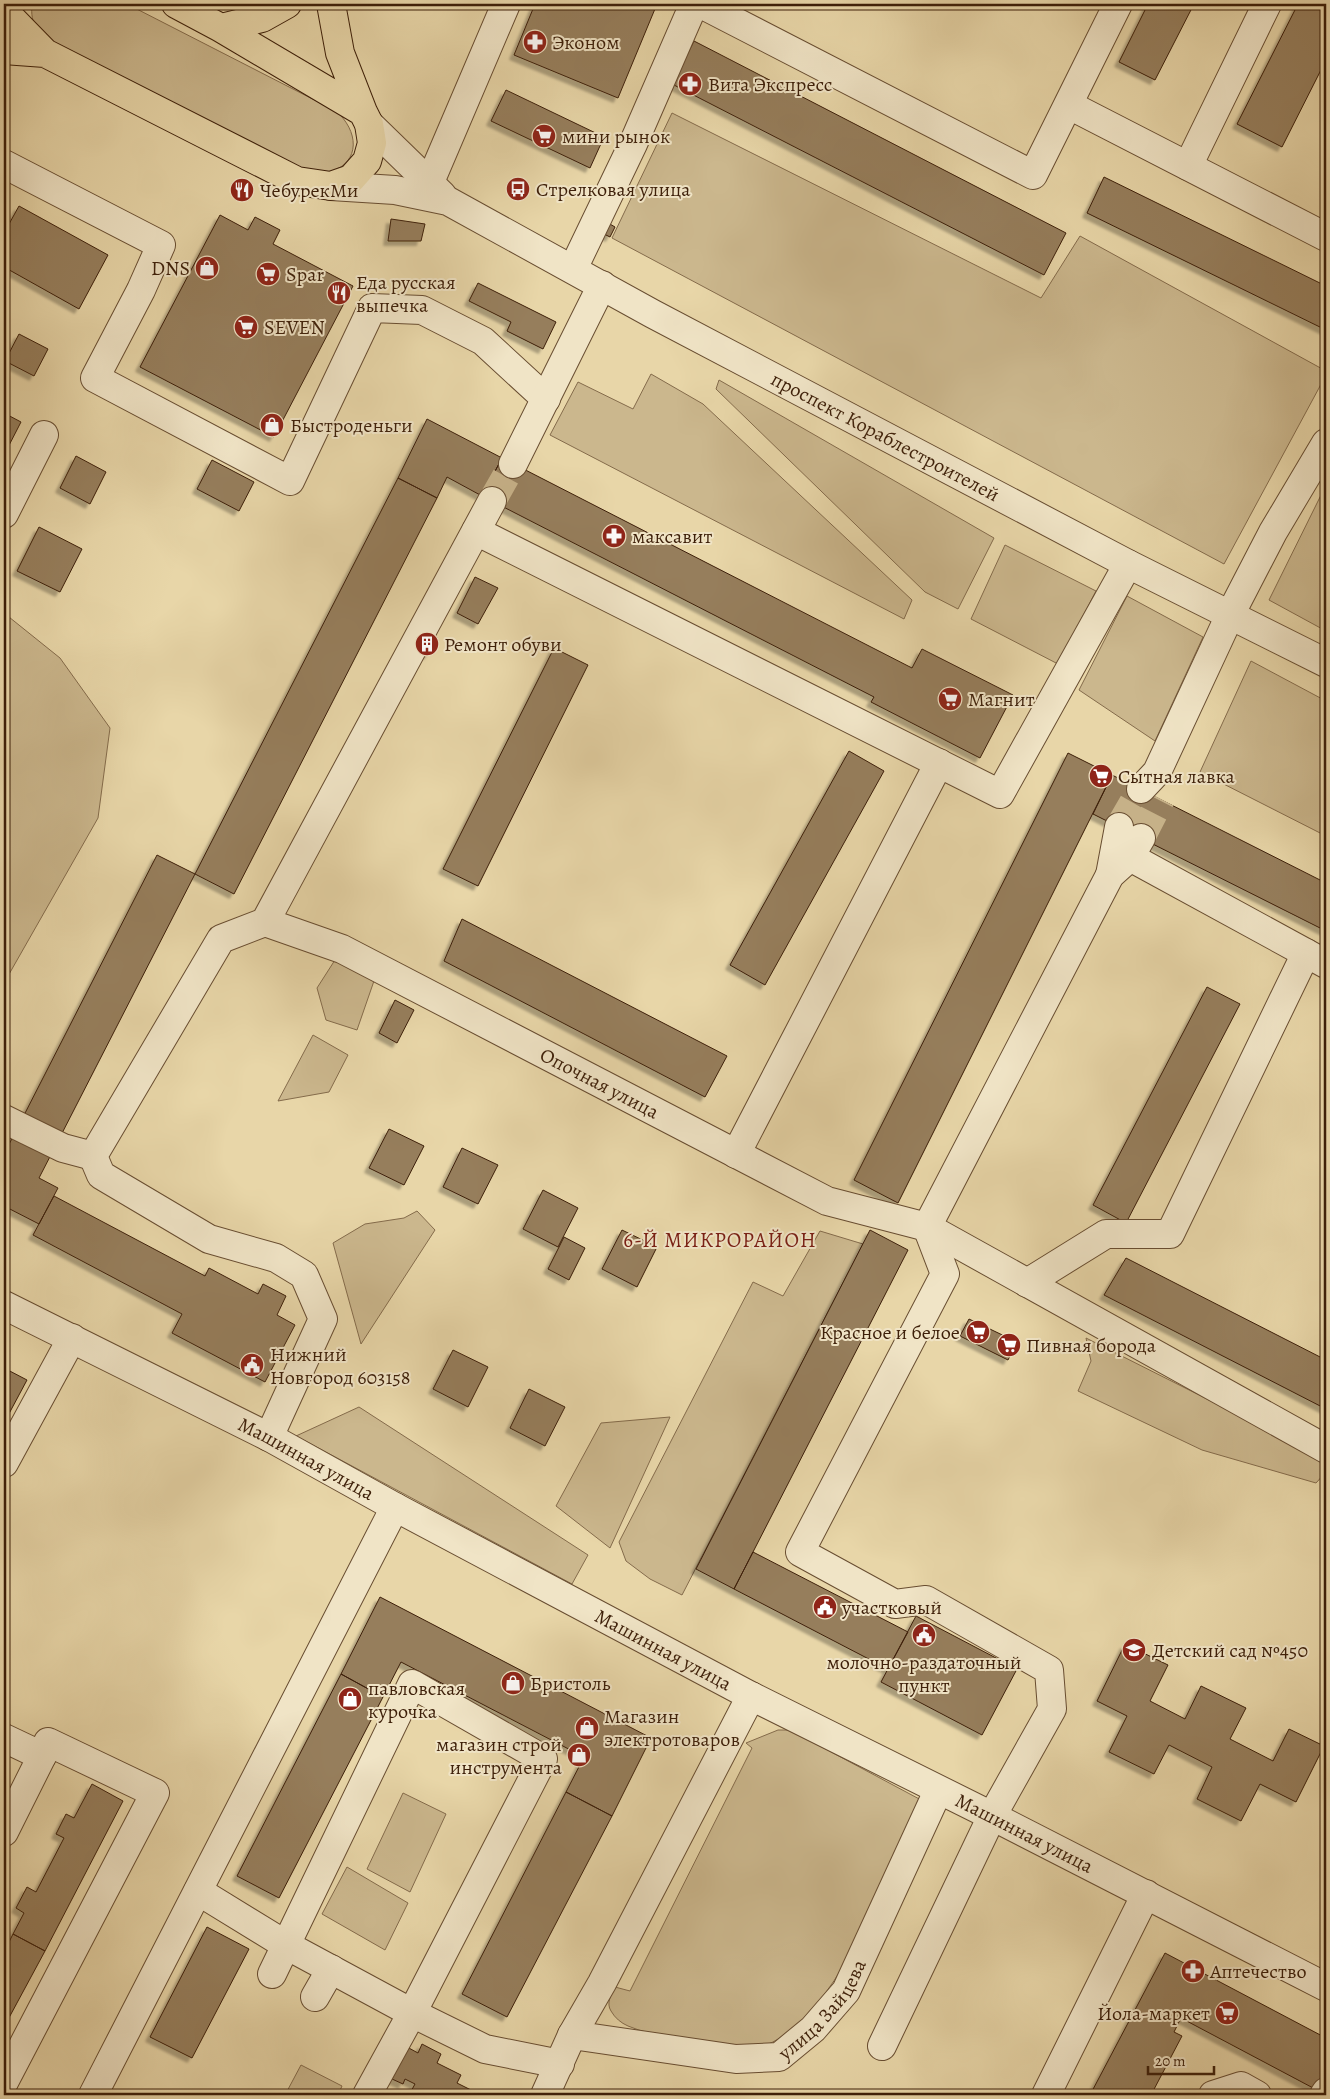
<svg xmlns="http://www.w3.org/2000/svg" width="1330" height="2099" font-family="Alegreya,serif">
<defs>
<filter id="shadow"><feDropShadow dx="-4.5" dy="4.5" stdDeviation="1" flood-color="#0004"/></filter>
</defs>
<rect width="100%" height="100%" fill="#e8d6a8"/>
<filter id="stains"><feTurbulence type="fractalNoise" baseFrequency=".004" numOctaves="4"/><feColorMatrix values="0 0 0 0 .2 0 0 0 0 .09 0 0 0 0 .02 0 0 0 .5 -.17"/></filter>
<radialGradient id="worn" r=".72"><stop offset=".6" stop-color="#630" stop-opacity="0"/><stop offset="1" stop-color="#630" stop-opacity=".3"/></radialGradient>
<path fill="#cbb78d" stroke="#846b4b" d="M32 4H127L336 111C358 130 362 162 330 172 321 174 311 172 302 172L53 44C38 30 30 26 32 4Z
M672 113 1041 298 1080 236 1326 371V375L1224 564 612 238Z
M651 374 703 404 912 600 904 619 550 435 578 382 633 409Z
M719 380 994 538 958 609 925 592 716 389Z
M1326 485V631L1269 600Z
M1005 545 1096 591 1058 664 971 619Z
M1127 596 1203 637 1155 741 1079 690Z
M4 613 60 658 110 728 98 818 4 983Z
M1251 661 1326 701V836L1200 772Z
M342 949 375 978 357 1030 326 1020 317 988Z
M313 1035 348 1055 329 1092 278 1101Z
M417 1211 435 1230 361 1344 333 1243 365 1224 404 1218Z
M820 1231 863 1244 682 1595 650 1579 626 1561 619 1542 753 1282 783 1296Z
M1086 1338 1326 1459V1472L1316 1483 1202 1450 1078 1391 1091 1361Z
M359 1407 588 1555 572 1584 296 1436Z
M670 1417 610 1548 556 1506 601 1423Z
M778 1730H790L923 1801C891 1869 851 1978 795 2027 782 2038 764 2049 747 2049 736 2049 724 2045 713 2043 686 2039 654 2037 628 2026 621 2023 615 2018 611 2011 606 2003 611 1995 615 1987L630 1991 752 1748 746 1743Z
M403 1793 446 1814 410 1892 367 1869Z
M347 1867 408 1903 385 1950 322 1914Z
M301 2065 342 2086 338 2095H285Z"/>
<path fill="#967e5c" stroke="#3d1f09" filter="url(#shadow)" d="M535 4H657L618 98 514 55Z
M1148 4H1194L1155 80 1119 62Z
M1298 4H1326V60L1282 147 1237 124Z
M694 41 1066 233 1044 275 672 84Z
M506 90 604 137 590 168 491 121Z
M1104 177 1326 286V330L1087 213Z
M19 206 108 255 79 309 4 267V233Z
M220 215 248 230 255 217 280 230 273 244 353 286 274 437 140 367Z
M391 219 425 224 421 241H388Z
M603 220 615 227 610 237 598 231Z
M478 283 556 322 543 349 507 331 511 322 469 301Z
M19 334 48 349 34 376 5 361Z
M4 413 21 422 4 455Z
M427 419 502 458 482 496 447 477 437 498 398 478Z
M76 456 106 472 90 504 60 488Z
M502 458 912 668 922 649 1013 695 980 758 871 702 874 697 482 496Z
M212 460 254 482 239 511 197 489Z
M398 478 437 498 234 894 195 874Z
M39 527 82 549 60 592 17 571Z
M475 577 498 588 478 624 457 613Z
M425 632 438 640 428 655 416 648Z
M554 648 588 665 478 886 443 869Z
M849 751 884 771 765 985 730 965Z
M1068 753 1112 775 898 1203 854 1180Z
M1112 775 1326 883V931L1093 814Z
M157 855 195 874 58 1141 21 1121Z
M462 919 727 1056 705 1097 444 961Z
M1207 987 1240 1004 1126 1223 1093 1205Z
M395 1000 414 1010 397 1043 379 1033Z
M21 1121 58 1141 39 1178 58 1188 39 1224 4 1206V1154Z
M389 1129 424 1146 404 1185 369 1168Z
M462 1148 498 1165 478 1204 443 1187Z
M543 1190 578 1208 558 1247 523 1229Z
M54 1196 205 1276 209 1268 258 1294 263 1284 286 1296 277 1315 295 1325 265 1382 172 1333 182 1314 33 1235Z
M622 1230 657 1247 637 1287 602 1269Z
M870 1230 908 1250 734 1589 696 1569Z
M564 1237 585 1248 569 1280 548 1269Z
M1126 1258 1326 1360V1409L1104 1295Z
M969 1319 1017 1342 1008 1360 960 1336Z
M453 1350 488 1367 468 1407 433 1389Z
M4 1368 27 1380 4 1423Z
M529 1389 565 1407 545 1446 510 1428Z
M753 1552 908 1632 888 1669 734 1589Z
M380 1597 651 1738 612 1816 566 1792 584 1757 401 1662 383 1697 341 1674Z
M916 1616 1017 1669 982 1735 881 1682Z
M1125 1644 1168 1665 1150 1701 1185 1719 1201 1686 1246 1708 1230 1739 1273 1761 1289 1729 1324 1746 1296 1802 1260 1784 1241 1821 1197 1799 1212 1767 1169 1745 1154 1774 1109 1752 1127 1716 1097 1701Z
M341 1674 383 1697 279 1898 237 1876Z
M92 1784 123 1801 45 1951 13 1934 24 1913 16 1908 27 1887 36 1892 64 1838 56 1834 66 1814 74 1818Z
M566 1792 612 1816 507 2017 462 1994Z
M207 1927 249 1949 192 2058 150 2037Z
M13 1934 45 1951 4 2027V1952Z
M1165 1953 1326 2038V2069L1315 2089 1181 2018 1174 2032 1182 2036 1151 2095H1090Z
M422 2044 441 2054 437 2063 461 2075 457 2083 471 2090 468 2095H409L415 2084 405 2079 403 2084 392 2079 407 2047 418 2053Z"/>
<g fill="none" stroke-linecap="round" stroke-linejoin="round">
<path stroke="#c6b188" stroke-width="28" stroke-dasharray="28 14" stroke-linecap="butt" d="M492 501 513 464
M1119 827 1141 789
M1141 838 1161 799"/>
<g stroke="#684d31" stroke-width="30">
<g id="minor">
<path d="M701 4 1033 175 1118 4"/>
<path d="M1069 105 1326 237"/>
<path d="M369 124 442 195"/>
<path d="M4 164 161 245 141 290 95 378 290 481 372 308 422 310 483 341 546 399"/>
<path d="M1188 166 1267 4"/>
<path d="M430 182 506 4"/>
<path id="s1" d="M331 186 395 190 448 201 653 314 1128 564 1326 663"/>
<path d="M573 269 633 144 694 4"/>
<path d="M513 464 602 285"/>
<path d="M4 514 44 435"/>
<path d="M476 531 1000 794 1128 564"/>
<path d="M1141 789 1157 772 1230 615 1273 532 1326 443"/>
<path d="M1130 857 1326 964"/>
<path d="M1110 875 1119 827"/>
<path id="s2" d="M265 922 342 949 827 1201 927 1227 1326 1449"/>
<path d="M4 1119 63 1148 93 1156"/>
<path d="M736 1154 939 763"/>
<path d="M1027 1283 1106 1234H1170L1306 953"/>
<path id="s3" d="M4 1305 269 1437 395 1507 751 1696 992 1816 1326 1987"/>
<path d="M269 1437 323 1319 304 1275 276 1258 209 1239 101 1175 93 1156 221 939 265 922 492 501"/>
<path d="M4 1463 72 1338"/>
<path d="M4 1738 42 1756 48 1742 155 1793 4 2082"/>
<path d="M4 1832 42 1756"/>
<path d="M198 1891 286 1945 412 2013 485 2049 560 2064"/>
<path d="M272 1974 412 1684 543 1759 412 2013 367 2095"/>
<path d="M315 1997 331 1969"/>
<path id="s4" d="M572 2035 736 2059 779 2057 813 2029 846 1991 938 1791"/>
<path d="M882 2046 992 1816 1052 1709 1049 1670 926 1600 895 1604 800 1552 945 1274 927 1227 1110 875 1130 857 1141 838"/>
<path d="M93 2095 395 1507"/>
<path d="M545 2095 572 2035 602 1983 751 1696"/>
<path d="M1046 2095 1146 1894"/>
<path d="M1213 2095 1241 2086 1257 2095"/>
<path d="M1324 2095 1326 2092"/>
</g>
</g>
<g stroke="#3d1f09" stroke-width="30">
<path id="major" d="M176 4 221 28 363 112
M4 11 45 53 297 181 331 186 351 179 367 161 372 143 369 124 363 112 340 53 331 4
M221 28 262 18 287 4
M4 50 45 53"/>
</g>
<use href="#minor" stroke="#f0e4c6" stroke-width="28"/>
<use href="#major" stroke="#e8d6a8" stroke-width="28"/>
</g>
<defs>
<g id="pharmacy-disc" transform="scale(1.25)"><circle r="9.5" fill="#8f2418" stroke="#f0e4c6"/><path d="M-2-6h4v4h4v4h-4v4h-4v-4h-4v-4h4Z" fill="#fff"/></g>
<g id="supermarket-disc" transform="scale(1.25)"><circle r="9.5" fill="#8f2418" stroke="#f0e4c6"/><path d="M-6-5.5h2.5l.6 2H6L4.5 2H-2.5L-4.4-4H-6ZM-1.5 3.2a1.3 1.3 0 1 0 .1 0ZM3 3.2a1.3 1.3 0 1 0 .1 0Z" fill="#fff"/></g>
<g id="bus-disc" transform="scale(1.25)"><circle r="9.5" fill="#8f2418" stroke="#f0e4c6"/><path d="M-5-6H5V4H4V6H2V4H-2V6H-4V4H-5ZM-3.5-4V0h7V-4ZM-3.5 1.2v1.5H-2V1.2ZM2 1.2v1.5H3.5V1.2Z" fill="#fff"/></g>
<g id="restaurant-disc" transform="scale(1.25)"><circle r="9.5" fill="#8f2418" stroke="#f0e4c6"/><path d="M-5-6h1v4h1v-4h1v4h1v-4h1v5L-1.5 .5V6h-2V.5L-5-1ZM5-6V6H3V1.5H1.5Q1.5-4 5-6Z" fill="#fff"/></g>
<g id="shop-disc" transform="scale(1.25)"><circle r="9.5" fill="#8f2418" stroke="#f0e4c6"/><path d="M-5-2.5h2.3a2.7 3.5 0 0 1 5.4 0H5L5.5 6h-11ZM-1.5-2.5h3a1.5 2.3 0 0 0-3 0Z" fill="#fff"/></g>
<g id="building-disc" transform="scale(1.25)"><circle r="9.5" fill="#8f2418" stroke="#f0e4c6"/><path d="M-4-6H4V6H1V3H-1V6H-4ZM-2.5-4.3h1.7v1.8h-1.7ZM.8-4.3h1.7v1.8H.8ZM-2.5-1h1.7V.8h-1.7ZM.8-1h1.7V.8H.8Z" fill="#fff"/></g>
<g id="civic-disc" transform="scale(1.25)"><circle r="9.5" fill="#8f2418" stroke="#f0e4c6"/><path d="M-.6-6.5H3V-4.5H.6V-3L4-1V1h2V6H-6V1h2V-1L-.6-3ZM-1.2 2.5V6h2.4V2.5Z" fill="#fff"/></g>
<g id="school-disc" transform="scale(1.25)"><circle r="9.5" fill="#8f2418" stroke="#f0e4c6"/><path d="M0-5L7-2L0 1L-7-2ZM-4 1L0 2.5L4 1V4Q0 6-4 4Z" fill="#fff"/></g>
</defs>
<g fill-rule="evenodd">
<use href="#pharmacy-disc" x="535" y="42"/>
<use href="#pharmacy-disc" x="690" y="84"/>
<use href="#supermarket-disc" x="544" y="136"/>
<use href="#bus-disc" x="518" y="189"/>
<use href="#restaurant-disc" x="242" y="190"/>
<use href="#shop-disc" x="207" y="268"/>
<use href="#supermarket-disc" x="268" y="274"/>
<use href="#restaurant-disc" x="339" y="293"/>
<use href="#supermarket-disc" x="246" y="327"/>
<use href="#shop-disc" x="272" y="425"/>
<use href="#pharmacy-disc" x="614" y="536"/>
<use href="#building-disc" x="427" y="644"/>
<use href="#supermarket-disc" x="950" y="699"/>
<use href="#supermarket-disc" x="1101" y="776"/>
<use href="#supermarket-disc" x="978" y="1332"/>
<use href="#supermarket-disc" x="1009" y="1345"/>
<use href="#civic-disc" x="252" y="1365"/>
<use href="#civic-disc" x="825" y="1607"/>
<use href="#civic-disc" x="924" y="1635"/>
<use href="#school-disc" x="1134" y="1650"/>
<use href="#shop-disc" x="513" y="1683"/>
<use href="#shop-disc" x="350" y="1699"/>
<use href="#shop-disc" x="587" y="1728"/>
<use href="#shop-disc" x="579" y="1755"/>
<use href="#pharmacy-disc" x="1193" y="1971"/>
<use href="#supermarket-disc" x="1227" y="2013"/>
</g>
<g text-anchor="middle" stroke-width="4" stroke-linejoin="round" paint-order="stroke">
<g font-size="20" fill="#3d1f09" stroke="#f0e4c6" text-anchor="start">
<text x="552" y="49">Эконом</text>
<text x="708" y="91">Вита Экспресс</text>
<text x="562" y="143">мини рынок</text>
<text x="536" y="196">Стрелковая улица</text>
<text x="260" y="197">ЧебурекМи</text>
<text x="190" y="275" text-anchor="end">DNS</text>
<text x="286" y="281">Spar</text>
<text x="356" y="289">Еда русская<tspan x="356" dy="23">выпечка</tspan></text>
<text x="264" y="334">SEVEN</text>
<text x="290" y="432">Быстроденьги</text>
<text x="632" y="543">максавит</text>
<text x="444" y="651">Ремонт обуви</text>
<text x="968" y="706">Магнит</text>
<text x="1118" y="783">Сытная лавка</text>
<text x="960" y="1339" text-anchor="end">Красное и белое</text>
<text x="1026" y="1352">Пивная борода</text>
<text x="270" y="1361">Нижний<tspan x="270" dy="23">Новгород 603158</tspan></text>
<text x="842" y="1614">участковый</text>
<text x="1152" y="1657">Детский сад №450</text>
<text x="924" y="1669" text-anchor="middle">молочно-раздаточный<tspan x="924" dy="23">пункт</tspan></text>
<text x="530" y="1690">Бристоль</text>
<text x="368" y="1695">павловская<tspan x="368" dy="23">курочка</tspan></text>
<text x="604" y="1723">Магазин<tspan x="604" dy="23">электротоваров</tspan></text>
<text x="562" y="1751" text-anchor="end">магазин строй<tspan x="562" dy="23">инструмента</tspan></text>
<text x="1210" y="1978">Аптечество</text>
<text x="1210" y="2020" text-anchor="end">Йола-маркет</text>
</g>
<g font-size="20" fill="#3d1f09" stroke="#f0e4c6">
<text dy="7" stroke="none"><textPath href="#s1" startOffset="615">проспект Кораблестроителей</textPath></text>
<text dy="7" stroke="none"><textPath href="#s2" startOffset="372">Опочная улица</textPath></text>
<text dy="7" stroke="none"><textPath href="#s3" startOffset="339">Машинная улица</textPath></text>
<text dy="7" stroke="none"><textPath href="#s3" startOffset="744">Машинная улица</textPath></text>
<text dy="7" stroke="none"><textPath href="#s3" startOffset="1149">Машинная улица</textPath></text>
<text dy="7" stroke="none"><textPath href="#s4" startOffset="274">улица Зайцева</textPath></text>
</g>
<g font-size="21" letter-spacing="1" fill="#7a1f14" stroke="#f0e4c6">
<text x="720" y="1247">6-Й МИКРОРАЙОН</text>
</g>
</g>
<rect width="1330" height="2099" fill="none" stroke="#e8d6a8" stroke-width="20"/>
<rect x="5" y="5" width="1320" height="2089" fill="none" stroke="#3d1f09" stroke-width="2.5"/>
<rect x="10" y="10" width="1310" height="2079" fill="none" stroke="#3d1f09"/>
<path d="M1148 2066v8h66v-8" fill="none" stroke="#3d1f09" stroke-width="2.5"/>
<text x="1155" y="2066" font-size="15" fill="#3d1f09" stroke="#f0e4c6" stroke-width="4" paint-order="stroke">20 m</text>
<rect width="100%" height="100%" filter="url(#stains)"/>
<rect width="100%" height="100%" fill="url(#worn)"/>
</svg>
